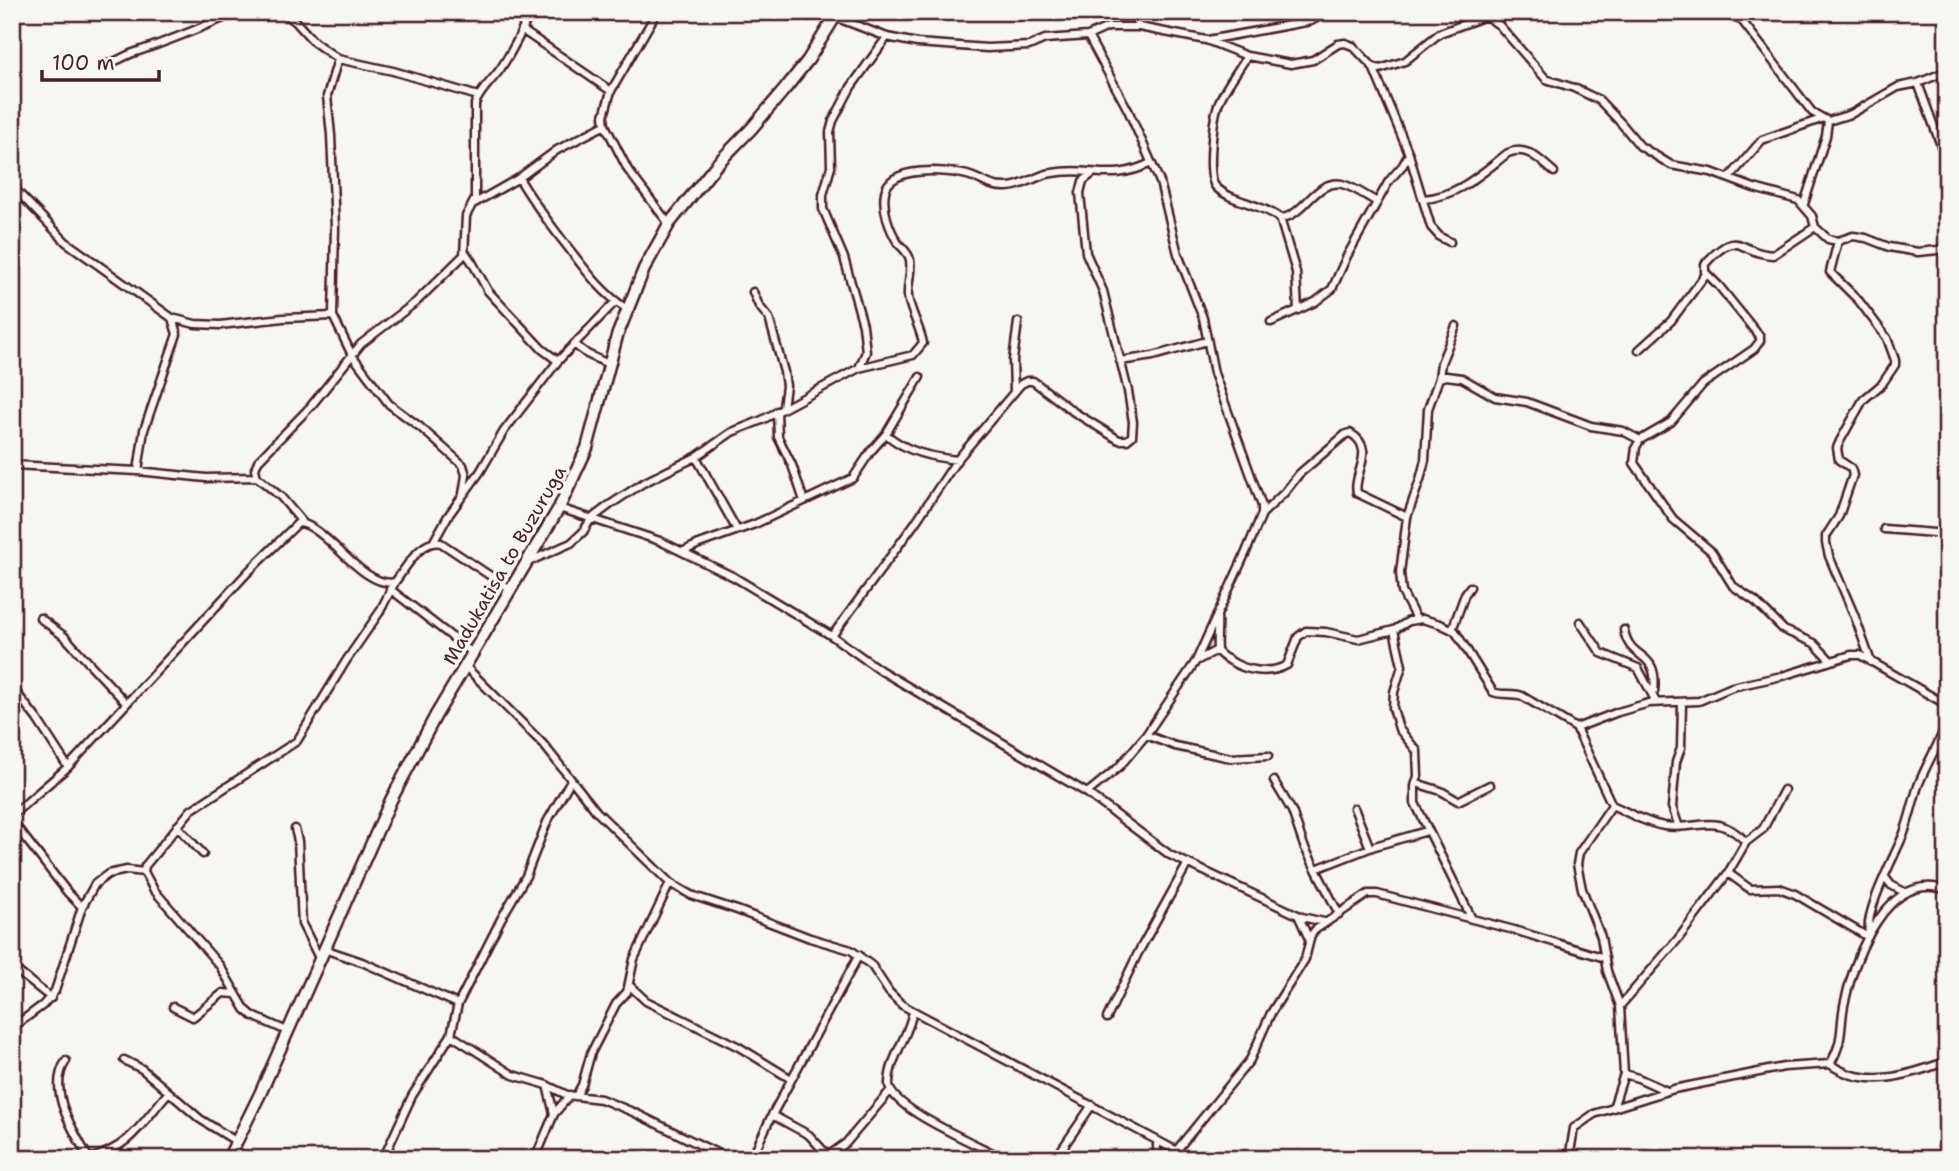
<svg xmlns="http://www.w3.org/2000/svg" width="1959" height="1171" font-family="'Shantell Sans',sans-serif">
<rect width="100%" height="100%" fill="#f6f6f2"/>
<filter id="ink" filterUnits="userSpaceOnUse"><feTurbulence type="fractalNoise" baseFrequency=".0143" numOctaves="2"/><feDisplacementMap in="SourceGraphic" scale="14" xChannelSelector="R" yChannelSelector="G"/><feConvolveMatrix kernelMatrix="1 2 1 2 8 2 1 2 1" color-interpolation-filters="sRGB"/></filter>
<g filter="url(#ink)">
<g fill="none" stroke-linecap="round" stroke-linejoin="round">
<g stroke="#4a1f2b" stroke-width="11">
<path id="minor" d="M283 12 296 22 314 42 338 59 393 71 478 96
M514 12 521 19 524 27
M657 12 611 91 604 116 605 125 628 170 669 224
M1132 12 1139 27
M1730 12 1743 22 1812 112 1828 121 1851 114 1898 87 1918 83 1947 71
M1820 12 1823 15
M835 17 887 37 917 43 987 48 1029 46 1045 39 1088 36 1108 27H1139L1206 40 1247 56 1291 64 1313 60 1338 44 1345 43 1353 46 1373 67 1380 69 1405 61 1440 33 1486 16 1499 25 1546 79 1574 88 1599 100 1621 123 1640 146 1671 165 1711 172 1754 188 1798 200 1812 216 1815 227 1828 239 1838 241 1853 236 1866 238 1889 247 1918 252 1938 250 1947 247
M1743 22 1754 12
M522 30 611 91
M1208 40 1311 21 1328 12
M1247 56C1238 71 1226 86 1219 102 1213 117 1206 177 1216 187 1231 202 1260 203 1280 218 1303 218 1316 178 1342 184 1354 187 1366 196 1377 202
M338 59 327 96 331 135 335 227 333 316 352 355 389 404 420 427 463 465 466 475 463 494
M103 65C115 63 122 57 133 53 169 41 203 27 237 12
M1918 83 1947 162
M1409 154 1431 227 1440 237 1450 242
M1730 177 1762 140 1821 119
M519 178C532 201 547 220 563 241 582 265 600 292 627 309
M12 186 66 242 172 318 195 324 220 325 283 318 333 316
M1423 199C1457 197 1482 173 1508 153 1528 145 1539 160 1554 172
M473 204 519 178 557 150 605 125
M1804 204 1826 136 1828 121
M1280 218 1296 272 1298 310
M1815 227 1773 255C1738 254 1740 225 1705 264V272L1719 286 1760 337V341L1754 349 1703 384 1671 422 1640 440 1636 447 1634 463 1673 519 1712 552 1733 586 1756 602 1784 630 1814 643 1831 661
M1838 241 1830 272 1859 301 1887 338 1895 360V365L1882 384 1863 400 1840 441 1837 448 1839 460 1851 468 1853 475 1839 516 1826 536V543L1829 556 1855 617 1871 662
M465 252 472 262 488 291 542 349 558 361
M753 292 759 306 769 318 784 372 786 386 783 407
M1271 322 1315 302 1332 289 1347 256 1389 181 1403 165 1409 154 1373 67
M574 344 587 354 608 364
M1639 350 1671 321 1706 274
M1120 361 1153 356 1207 341
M859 368 866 352 863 325 844 258 823 209V195L831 167 830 132 833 121 851 87 887 37
M1439 378 1441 363 1456 326
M1014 391 1013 360 1018 322
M777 411 778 437 792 465 804 501
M886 434C906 452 931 457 957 460
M696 457 737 530
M12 465 138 471 206 478 257 477
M138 471 144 430 177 334 172 318
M559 508 660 541 734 577 832 636 880 670 1087 793 1170 855 1302 917 1324 922
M1262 514 1285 492 1299 474 1346 434 1350 433C1378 449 1352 474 1357 493L1407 517
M303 523 281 497 257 477 255 469 258 461 311 406 361 344 416 302 464 255 466 216 475 199V104C480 90 493 80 501 68 513 50 522 32 530 12
M1884 529 1947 534
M434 541 448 516 480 472 504 431 558 361 616 301
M684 551 699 544 755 524 853 478 871 451 886 434 920 377
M528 562 571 543 583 532 591 519 611 504 643 483 696 457 732 432 762 420 859 368 913 355 923 343C920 327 911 313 908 297 907 285 912 272 910 260 909 253 902 248 898 243 889 229 882 209 885 192 890 165 948 170 967 175 982 179 990 188 1007 187 1023 187 1036 175 1052 173 1092 166 1110 183 1151 163
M390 589 474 654
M1217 616C1218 625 1216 642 1217 650 1219 655 1225 658 1229 660 1245 671 1269 675 1287 665L1298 637 1306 631 1326 632 1358 639 1394 630 1409 621 1422 619 1440 624 1455 631 1493 692C1503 696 1512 692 1522 696L1576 728 1612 805 1579 853 1577 864 1582 889 1601 937 1607 971 1620 1006 1624 1074 1613 1108
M40 618 65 637 126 703
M1416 619 1402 592 1400 573 1407 517 1420 480 1425 460 1428 409 1439 378 1446 376 1462 378 1495 397 1527 402 1591 426 1623 431 1640 440
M1580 622 1601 653 1638 668 1656 702
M1394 630 1402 666 1394 692 1393 708 1399 729 1417 751 1418 776 1415 786V803L1472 919
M1452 630 1465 594 1470 587
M1624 630C1630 663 1659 648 1654 692
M832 636 915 523 957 460 1021 384 1027 381H1033L1074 412 1119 440H1127L1132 436 1133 422 1128 391 1103 291 1086 253 1080 193 1083 181 1092 174
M1198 660 1217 650
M466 667 543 744 597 812 670 883 691 895 737 910 810 938 851 950 872 966 889 992 902 1005 1192 1159
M12 687 37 719 68 767
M1576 728 1618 712 1649 703 1699 701 1732 687 1782 676 1851 655H1860L1940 701 1947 709
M1146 735 1175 746 1231 758 1268 756
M1274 781 1292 811 1304 846 1339 914
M1416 783 1441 791 1458 801 1490 785
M1087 793 1119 767 1146 735 1196 661 1246 552 1262 514V506L1214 373 1203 318 1178 254 1160 182 1128 110 1088 36
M1612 805C1629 813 1646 823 1664 826 1700 831 1716 811 1746 842
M1354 808 1370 848
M12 815 68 767 248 572 298 523C325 523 363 590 395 582 406 568 421 538 441 543L510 589
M12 821 68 893 82 907
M177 826 203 854
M1679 827 1672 807 1676 762 1681 748 1682 703
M295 829 298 841 302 924 319 958
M1316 869 1375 846 1427 831
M1728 873 1750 889 1779 888 1795 894 1868 937
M1885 877 1891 885 1906 893
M1298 915 1309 939
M1869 934C1864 911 1895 856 1904 833 1910 817 1913 801 1918 786 1926 764 1939 745 1947 722
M324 949 362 962 458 1004
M12 967 51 998
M1947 974V983
M629 985 646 1001 739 1047 791 1079
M1620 1006 1678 939 1728 873 1746 842 1763 829 1784 790
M173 1007 193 1017 223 993 235 994
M913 1011C909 1036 890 1057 889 1083 887 1108 982 1146 1004 1159
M1107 1018 1138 953 1188 863
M12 1028 43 1005 55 991 82 907 95 884 108 874 127 870 144 872
M287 1031 253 1016 245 1009 220 966 154 890 144 872 145 866 191 810 297 741 346 661 379 613 395 582
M451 1035 513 1075 544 1084 567 1095 601 1099 633 1112 729 1159 753 1156
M124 1060 142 1069 200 1119 237 1142
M66 1061C46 1091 74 1131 89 1159
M1830 1064C1866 1090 1910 1075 1947 1061
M1624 1074 1638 1078 1667 1091
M576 1096 582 1085 591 1053 616 1004 627 992 634 959 670 883
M554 1114 570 1095
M772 1115 809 1135 831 1159
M1176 1151 1250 1060 1271 1013 1305 959 1311 935 1315 930 1368 894H1377L1514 930 1605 958
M829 1155 846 1143 890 1091
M752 1157 772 1115 859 955
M89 1159C132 1146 140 1125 168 1093
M383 1159 412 1096 451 1035 458 1004 501 919 526 876 547 822 571 780
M535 1159 554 1114 547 1085
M1055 1159 1092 1105
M1157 1159V1141
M1569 1159 1574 1128 1594 1114 1674 1089 1784 1067 1830 1064C1845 1040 1839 1025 1845 1001 1855 957 1887 869 1947 890"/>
</g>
<g stroke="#4a1f2b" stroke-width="15">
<path id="secondary" d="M228 1159 260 1094 391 800 436 715 559 508 587 448 617 336 644 269 669 224 717 164 752 128 785 89 808 60 838 12"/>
</g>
<use href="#minor" stroke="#f6f6f2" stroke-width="6"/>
<use href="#secondary" stroke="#f6f6f2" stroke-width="10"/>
</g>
</g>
<g text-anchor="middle" stroke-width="7" stroke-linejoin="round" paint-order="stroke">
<g font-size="19" fill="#4a1f2b" stroke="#f6f6f2">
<text transform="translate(504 565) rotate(-60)" y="7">Madukatisa to Buzuruga</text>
</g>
</g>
<rect width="1959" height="1171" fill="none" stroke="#f6f6f2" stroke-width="42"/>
<rect x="21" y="21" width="1917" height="1129" fill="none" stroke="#4a1f2b" stroke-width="2.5" filter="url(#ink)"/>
<path d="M42 70v10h117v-10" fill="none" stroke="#4a1f2b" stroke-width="3.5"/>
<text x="52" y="70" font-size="21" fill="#4a1f2b" stroke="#f6f6f2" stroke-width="5" paint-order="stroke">100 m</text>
</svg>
